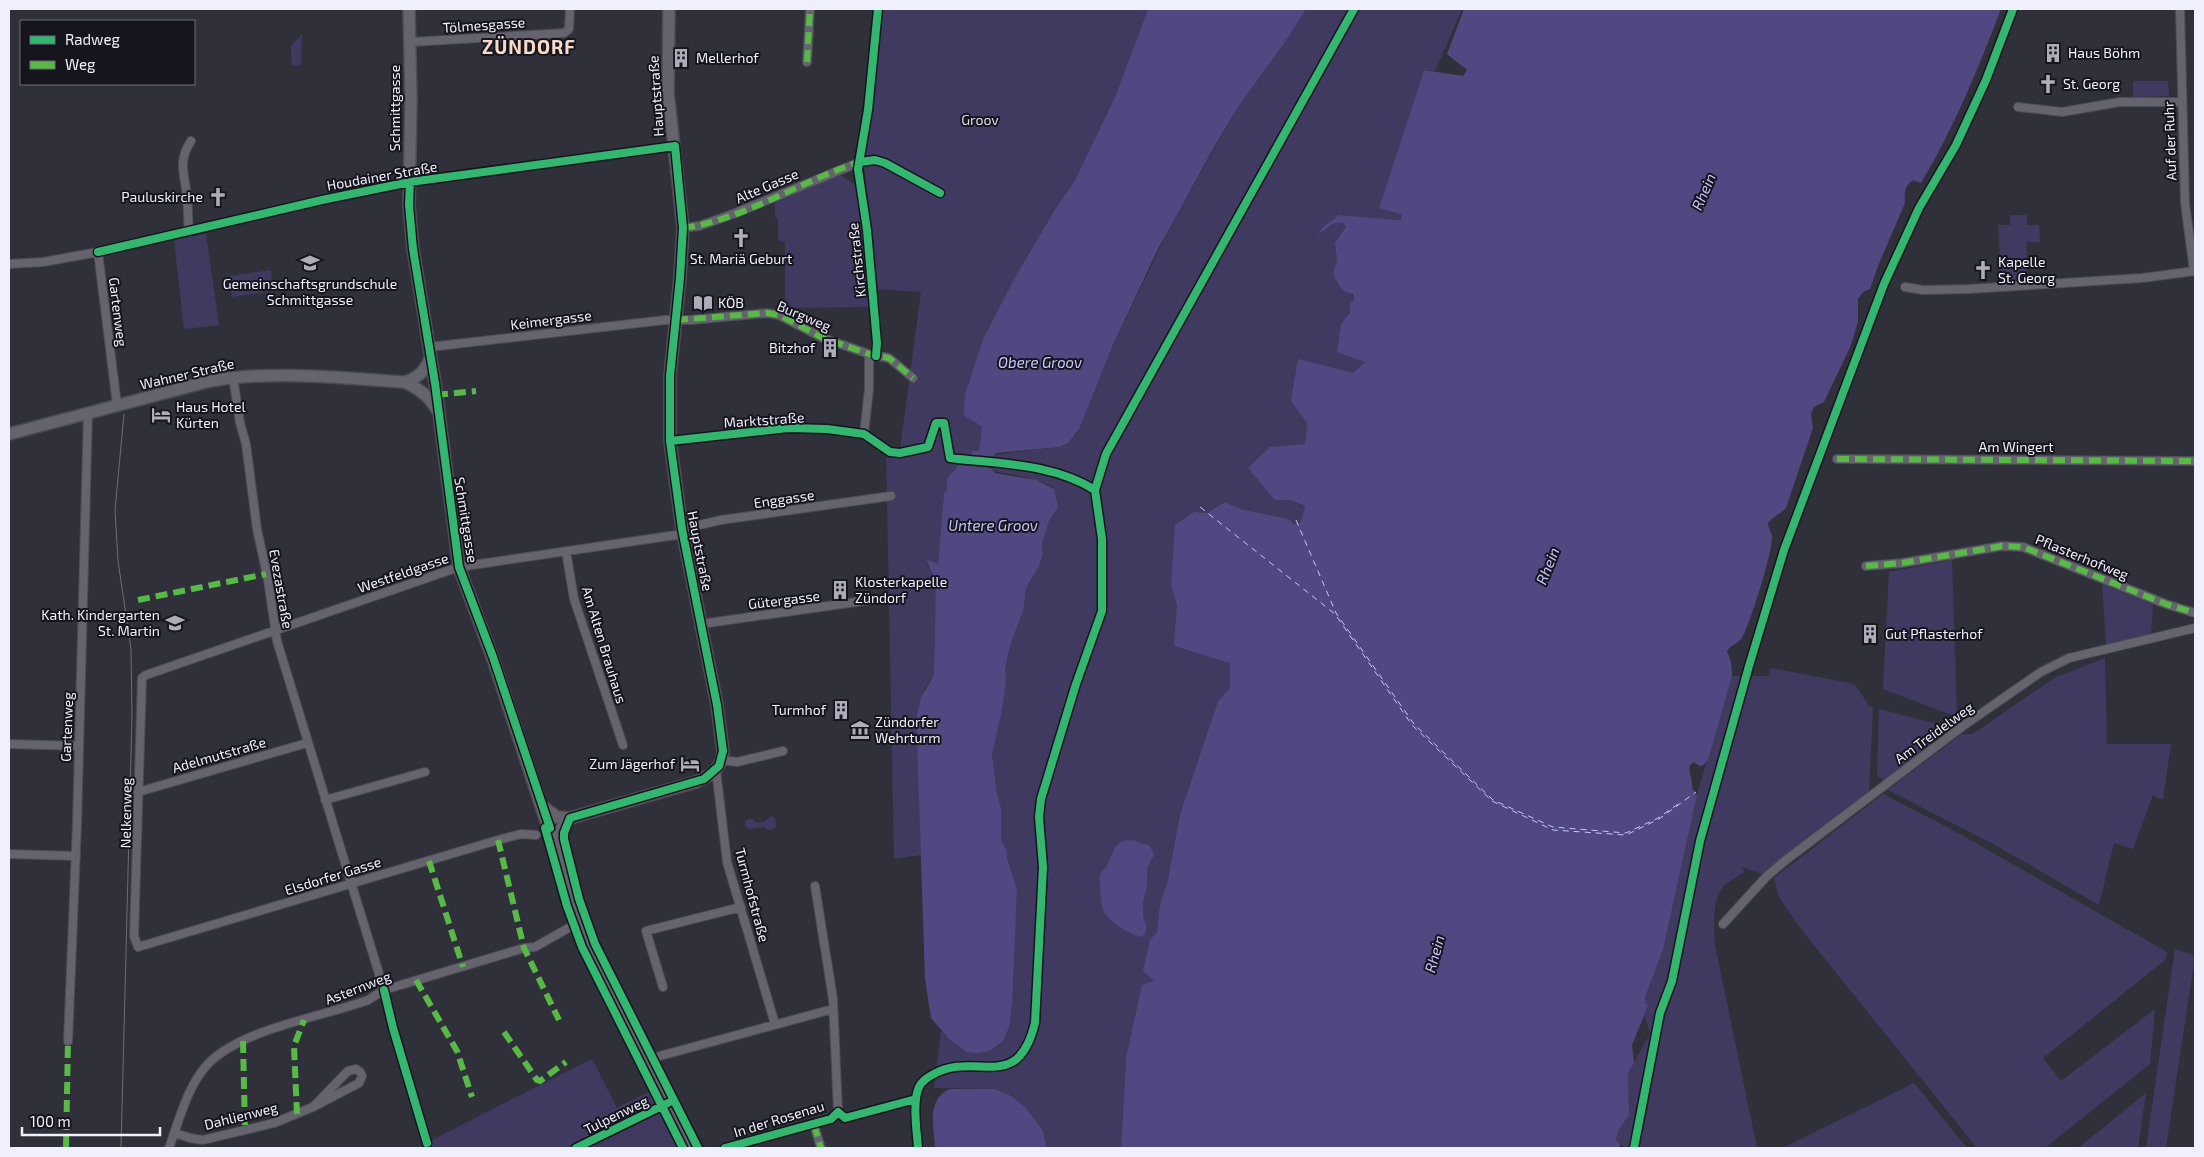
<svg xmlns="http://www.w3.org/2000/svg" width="2204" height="1157" font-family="'Exo 2',sans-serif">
<rect width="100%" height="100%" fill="#30303a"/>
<path fill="#403a60" d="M880 9H1148L1115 97 1074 182 1057 206 1014 279 983 339 965 394 982 426 979 451 993 455 1059 447 1076 434 1113 345 1173 221 1238 107 1288 38 1306 9H1462L1435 71 1424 70 1379 208 1403 215 1401 220 1339 215 1320 234 1334 223H1343L1346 227 1336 243 1337 260 1333 273C1354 294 1362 296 1341 324L1365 362 1353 373 1291 401 1307 423 1305 444 1270 447 1275 500H1291L1305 506 1301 522 1294 524 1289 519 1240 509 1225 502 1207 513 1174 557 1171 586 1177 605V620L1230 663V688L1218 701 1180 814 1168 879 1160 904 1154 981 1126 1058 1121 1148H1047L1043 1131 995 1089 934 1088 941 1031 945 1035 990 1051 999 1045 1009 1027 1017 889 1007 858V850L1001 840V808L997 793 992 754 1005 687V670L1010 646 1024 608 1026 588 1038 568 1043 552 1042 544 1049 521 1055 513 1054 489C1040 476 978 469 958 466 950 474 946 479 947 490L944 493 938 565 926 560 936 582V603L934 676 924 689 917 715 921 855 894 859 886 448 900 450 921 292 878 289 863 155 873 84Z
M302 34 301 65 292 66 291 46Z
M2133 81H2168L2169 96 2133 97Z
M837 173 859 187 871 307 785 308V242L778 240V218H775V199Z
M2010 215H2027V225H2039L2040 242H2027L2026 279 2001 280 1998 225H2010Z
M206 234 219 325 184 329 174 240Z
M271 270 273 291 232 297 229 276Z
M1952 560 1957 717 1883 689 1889 572Z
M2102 584 2153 605 2151 634 2106 645Z
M2105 658 2107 744H2171L2163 800 2153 795 2133 849 2114 843 2099 905 1995 845 1888 790 1962 734H1973L2054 678Z
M1771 668 1850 683 1856 686 1869 706 1873 707 1869 791 1762 874 1742 867 1744 872C1739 876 1732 879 1727 883 1711 896 1714 927 1715 945L1757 1148H1631L1620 1145 1616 1140 1618 1131 1629 1115 1628 1073 1650 1034 1645 1016 1648 1007 1645 1002V997L1663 950 1697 795 1732 676H1768Z
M1879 709 1953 728 1884 780 1877 776Z
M1883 794 1949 828 2167 952 2165 960 2043 1058 2061 1081 2155 1009 2150 1064 2045 1148H1977L1801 929 1779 897 1774 878Z
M771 816 775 818 776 827C772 831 768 831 764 827L750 829 745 826V821L748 819H753L756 823 764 822Z
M2175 949 2195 956 2166 1148H2146Z
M592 1059 617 1108 651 1091 657 1103 566 1148H430L428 1142Z
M1914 1083 1967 1148H1783Z
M2146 1093 2138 1148H2078Z
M662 1112 680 1148H588Z"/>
<path fill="#514881" d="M1148 9H1306L1288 38 1238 107 1213 149 1157 251 1113 345 1079 429 1068 443 1059 447 997 453 991 457 971 455 972 451H979L982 426 964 416 965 394 983 339 1014 279 1057 206 1074 182 1115 97Z
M1464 9H2001C1978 69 1954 128 1921 183L1913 180C1904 187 1904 193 1905 203L1878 266 1870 289 1863 292 1858 299V322L1851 345 1824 402 1814 407 1811 414 1813 428 1786 508C1780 514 1773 517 1768 523 1768 528 1772 533 1772 537 1772 554 1751 620 1743 636 1739 644 1731 644 1727 651L1731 662 1732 676 1708 760 1704 765 1700 766 1694 762 1690 765C1688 773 1693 779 1692 788L1697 795 1663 950 1645 997V1002L1648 1006 1632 1045 1634 1063 1628 1073 1629 1115 1618 1131 1616 1140 1620 1145V1148H1121L1126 1058 1142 985 1154 981 1143 971 1150 940 1157 932 1160 904 1168 879 1180 814 1218 701 1230 688V663L1174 646 1177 605 1171 586 1175 525 1194 512 1207 513 1225 502 1240 509 1289 519 1294 524 1301 522 1305 506 1291 500H1275L1248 468 1270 447 1305 444 1307 423 1291 401 1298 359 1353 373 1365 362 1337 352 1341 324 1350 312V303L1354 300 1353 294C1342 293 1337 283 1333 273L1337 260 1335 243 1346 227 1343 223H1334L1318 235 1322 228 1339 215 1401 220 1402 215 1379 208 1424 70 1463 76 1467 70 1447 54Z
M958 465 990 468 995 473 1036 480 1054 489 1058 507 1049 521 1042 544 1043 554 1038 568 1026 588 1024 608 1010 646 1005 670 1006 680 1002 710 992 754 997 793 1001 808V840L1007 850V858L1017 889 1012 1003 1009 1027 1003 1041 990 1051 976 1053 966 1052 949 1039 931 1018 925 979 917 738V715L921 697 934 675 936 582 926 559 938 564 944 493 947 490C945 474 952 476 958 465Z
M1132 840 1150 846 1154 855 1147 868V886L1143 902V917L1147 927 1145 934 1140 937C1128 933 1105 921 1102 906 1101 901 1099 879 1100 875 1101 871 1106 868 1107 865 1115 851 1112 841 1132 840Z
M950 1089H995L1011 1096 1025 1107 1043 1131 1047 1148H935C934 1127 926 1099 950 1089Z"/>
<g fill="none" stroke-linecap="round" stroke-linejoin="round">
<path stroke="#cac4fc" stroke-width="1" stroke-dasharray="6 5" stroke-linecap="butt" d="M1200 507 1335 614 1412 725 1492 801 1553 830 1626 835 1659 819 1696 792
M1296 520 1336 613 1414 724 1493 800 1553 827 1626 833 1658 818 1681 802"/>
<g stroke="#4d4c55" stroke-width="10">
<path id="street" d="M2180 9 2185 203 2194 271
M410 42 564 33 569 29 570 9
M807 62 810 9
M2018 107 2062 112 2120 102H2181
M860 162 858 169C865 211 870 253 873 295 875 315 878 335 876 356
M683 228 699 226 733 214 860 162
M189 232C188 220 188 208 187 197 185 175 177 162 191 141
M98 252 117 405
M9 264 43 262 98 252 322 200 410 182 675 146
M1905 287 1923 290 1969 289 2142 278 2195 271
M429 347 665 320H691L767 313 779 315 823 338 869 354 889 358 913 378
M233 377 240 423 246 444 257 529 268 580 277 641 384 990
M864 434 869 389V354
M670 441 788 428 827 429 864 434 890 452 900 453
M1837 459 2195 461
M682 529 721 520 891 496
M566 551 574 599 623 745
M1866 566 1902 563 2002 546 2023 547 2166 604 2195 613
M701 624 870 600
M9 744 79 746
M722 760 737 762 783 751
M716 770 727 862 775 1024
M138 792 307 743
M325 800 425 772
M536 835 521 834 498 840 138 947 134 936 142 678 146 675 459 567 683 534
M9 854 76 856
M1723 924 1766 877 1786 860 1963 726 2041 672 2069 658 2195 628
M663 987 646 931 741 907
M68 1041 77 824 88 413
M645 1060 833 1009
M814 1125 821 1148
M175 1133 190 1138 203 1140 274 1123 313 1107 359 1083 362 1076 360 1072 356 1069 348 1071 313 1107
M169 1148C179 1121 187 1087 207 1065 240 1029 322 1017 368 1000L384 990 524 948 535 947 579 922
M576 1148 667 1103
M725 1148 831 1119 838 1112 833 999 815 886"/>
</g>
<g stroke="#4d4c55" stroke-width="14">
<path id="secondary" d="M409 9 411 99 409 205 413 249 435 383 459 567 494 662 579 922 627 1024 691 1148
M405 382C419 389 429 396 437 410
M9 434 210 381C275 370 340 378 405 382 419 377 424 372 430 359
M542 806 557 817 570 818 696 782 710 775 716 770 722 760 723 751 717 705 682 529 670 441V376L680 278 683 228 668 92 669 9
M557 846 562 828 570 818"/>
</g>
<use href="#street" stroke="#65636d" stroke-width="8"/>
<use href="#secondary" stroke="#65636d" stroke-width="11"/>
<path stroke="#6e6d76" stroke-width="1" d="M121 1148 132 716 131 649 118 561 115 510 124 414"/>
<path stroke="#58b947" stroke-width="6" stroke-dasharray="12 6" stroke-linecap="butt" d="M807 62 810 9
M683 228C745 220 803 179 863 161
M676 320 767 313 779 315 823 338 869 354 889 358 913 378
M436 395 476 391
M1837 459 2195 461
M1866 566 1902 563 2002 546 2023 547 2166 604 2195 613
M138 600 266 574
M498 840 524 948 559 1020
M429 861 463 967
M416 980 457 1051 472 1097
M504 1032 537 1080 540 1081 566 1062
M243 1041 245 1130
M297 1114 294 1046 304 1020
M814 1125 821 1148
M66 1148 68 1041"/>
<g stroke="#16151e" stroke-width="11">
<path id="cycleway" d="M860 162 875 160 885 163 940 193
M410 182 409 205 413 249 435 383 459 567 493 657 550 828H545L567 906 582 947 683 1148
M98 252 322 200 410 182 675 146 683 228 680 278 670 376V441L682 529 717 705 723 751 719 766 704 779 570 818 564 833V839L579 899 595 944 698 1148
M876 356 877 343 867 230 858 169 868 110 878 9
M670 441 788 428 827 429 864 434 890 452 900 453 928 447 936 423H944L950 458C999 464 1052 463 1095 490
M384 990 393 1028 427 1143
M576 1148 668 1103
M725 1148 831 1119 838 1112 845 1118 916 1099
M918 1148C917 1132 912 1102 919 1087 921 1082 928 1077 932 1075 976 1049 1017 1096 1035 1023L1043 867 1039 817 1041 799 1076 684 1102 611V539L1095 490 1106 454 1354 9
M1634 1148 1660 1013 1672 981 1700 841 1749 666 1784 550 1884 284 1919 208 1956 145 1986 80 2013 9"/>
</g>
<use href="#cycleway" stroke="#33b770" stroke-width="8"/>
</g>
<defs>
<g id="building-bare" transform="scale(1.5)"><path d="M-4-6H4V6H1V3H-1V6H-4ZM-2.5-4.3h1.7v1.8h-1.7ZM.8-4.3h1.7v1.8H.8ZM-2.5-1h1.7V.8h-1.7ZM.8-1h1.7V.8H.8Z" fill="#adacb8" stroke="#16151e" stroke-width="2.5" paint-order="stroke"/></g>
<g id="church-bare" transform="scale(1.5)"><path d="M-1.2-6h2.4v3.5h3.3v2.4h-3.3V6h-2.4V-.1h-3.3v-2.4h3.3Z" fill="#adacb8" stroke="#16151e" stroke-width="2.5" paint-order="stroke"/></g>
<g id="school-bare" transform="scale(1.5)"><path d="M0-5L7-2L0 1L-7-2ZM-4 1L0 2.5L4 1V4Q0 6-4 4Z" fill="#adacb8" stroke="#16151e" stroke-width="2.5" paint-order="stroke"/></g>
<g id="library-bare" transform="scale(1.5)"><path d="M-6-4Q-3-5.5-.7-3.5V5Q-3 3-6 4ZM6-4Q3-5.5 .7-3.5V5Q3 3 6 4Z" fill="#adacb8" stroke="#16151e" stroke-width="2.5" paint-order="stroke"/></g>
<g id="hotel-bare" transform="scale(1.5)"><path d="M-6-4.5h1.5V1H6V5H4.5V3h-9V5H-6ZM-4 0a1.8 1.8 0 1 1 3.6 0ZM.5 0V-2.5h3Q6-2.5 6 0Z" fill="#adacb8" stroke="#16151e" stroke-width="2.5" paint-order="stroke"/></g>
<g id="museum-bare" transform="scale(1.5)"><path d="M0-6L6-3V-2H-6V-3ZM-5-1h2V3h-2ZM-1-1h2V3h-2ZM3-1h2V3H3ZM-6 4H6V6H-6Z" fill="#adacb8" stroke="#16151e" stroke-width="2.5" paint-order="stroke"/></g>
</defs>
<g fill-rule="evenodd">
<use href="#building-bare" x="2053" y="53"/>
<use href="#building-bare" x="681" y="58"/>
<use href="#church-bare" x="2048" y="84"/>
<use href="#church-bare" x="218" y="197"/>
<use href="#church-bare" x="741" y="238"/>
<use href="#school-bare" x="310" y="263"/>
<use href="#church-bare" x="1983" y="270"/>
<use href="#library-bare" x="703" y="303"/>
<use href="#building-bare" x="830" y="348"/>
<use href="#hotel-bare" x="161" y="415"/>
<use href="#building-bare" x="840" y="590"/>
<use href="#school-bare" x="175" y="623"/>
<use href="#building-bare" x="1870" y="634"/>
<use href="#building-bare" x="841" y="710"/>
<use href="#museum-bare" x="860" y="730"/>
<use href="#hotel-bare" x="690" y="764"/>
</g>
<g text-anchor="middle" stroke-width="4" stroke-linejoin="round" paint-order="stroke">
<g font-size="14" fill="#f0effc" stroke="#16151e">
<text transform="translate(484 25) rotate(-4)" y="5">Tölmesgasse</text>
<text transform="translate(656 96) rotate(-94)" y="5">Hauptstraße</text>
<text transform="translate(395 108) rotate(-90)" y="5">Schmittgasse</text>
<text transform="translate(2170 141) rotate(-92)" y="5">Auf der Ruhr</text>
<text transform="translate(382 176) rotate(-10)" y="5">Houdainer Straße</text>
<text transform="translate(767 186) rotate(-23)" y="5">Alte Gasse</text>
<text transform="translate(857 260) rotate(-96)" y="5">Kirchstraße</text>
<text transform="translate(118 312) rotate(83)" y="5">Gartenweg</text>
<text transform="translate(804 316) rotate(23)" y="5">Burgweg</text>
<text transform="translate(551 320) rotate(-7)" y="5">Keimergasse</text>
<text transform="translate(187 374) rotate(-13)" y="5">Wahner Straße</text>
<text transform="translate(764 420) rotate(-4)" y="5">Marktstraße</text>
<text x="2016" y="452">Am Wingert</text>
<text transform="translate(784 499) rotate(-8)" y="5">Enggasse</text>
<text transform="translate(466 520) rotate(81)" y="5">Schmittgasse</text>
<text transform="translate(700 551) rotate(79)" y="5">Hauptstraße</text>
<text transform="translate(2082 557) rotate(22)" y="5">Pflasterhofweg</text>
<text transform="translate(403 573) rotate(-19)" y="5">Westfeldgasse</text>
<text transform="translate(281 589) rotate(80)" y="5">Evezastraße</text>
<text transform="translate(784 600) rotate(-7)" y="5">Gütergasse</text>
<text transform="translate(604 645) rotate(73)" y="5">Am Alten Brauhaus</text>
<text transform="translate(67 727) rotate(-88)" y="5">Gartenweg</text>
<text transform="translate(1934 733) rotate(-36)" y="5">Am Treidelweg</text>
<text transform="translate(219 755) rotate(-16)" y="5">Adelmutstraße</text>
<text transform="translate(126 813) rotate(-89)" y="5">Nelkenweg</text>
<text transform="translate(333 876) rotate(-17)" y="5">Elsdorfer Gasse</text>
<text transform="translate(752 895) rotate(75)" y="5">Turmhofstraße</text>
<text transform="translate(358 988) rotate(-21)" y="5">Asternweg</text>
<text transform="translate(616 1115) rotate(-26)" y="5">Tulpenweg</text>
<text transform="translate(241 1116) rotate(-14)" y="5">Dahlienweg</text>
<text transform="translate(779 1119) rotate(-17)" y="5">In der Rosenau</text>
</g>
<g font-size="14" fill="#f0effc" stroke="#16151e" text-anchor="start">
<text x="2068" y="58">Haus Böhm</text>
<text x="696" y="63">Mellerhof</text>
<text x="2063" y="89">St. Georg</text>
<text x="203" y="202" text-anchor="end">Pauluskirche</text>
<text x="741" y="264" text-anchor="middle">St. Mariä Geburt</text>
<text x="1998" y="267">Kapelle<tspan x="1998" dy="16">St. Georg</tspan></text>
<text x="310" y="289" text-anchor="middle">Gemeinschaftsgrundschule<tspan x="310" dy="16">Schmittgasse</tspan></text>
<text x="718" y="308">KÖB</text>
<text x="815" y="353" text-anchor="end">Bitzhof</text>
<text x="176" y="412">Haus Hotel<tspan x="176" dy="16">Kürten</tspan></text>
<text x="855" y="587">Klosterkapelle<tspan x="855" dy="16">Zündorf</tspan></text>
<text x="160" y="620" text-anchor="end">Kath. Kindergarten<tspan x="160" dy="16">St. Martin</tspan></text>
<text x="1885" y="639">Gut Pflasterhof</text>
<text x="826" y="715" text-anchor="end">Turmhof</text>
<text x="875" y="727">Zündorfer<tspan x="875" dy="16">Wehrturm</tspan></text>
<text x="675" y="769" text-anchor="end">Zum Jägerhof</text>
</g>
<g font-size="14" fill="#dedcef" stroke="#16151e">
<text x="980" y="125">Groov</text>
</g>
<g font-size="15" font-style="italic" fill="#cac4fc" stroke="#16151e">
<text transform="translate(1704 192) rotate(-67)" y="5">Rhein</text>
<text x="1040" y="368">Obere Groov</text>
<text x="993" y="531">Untere Groov</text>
<text transform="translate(1548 566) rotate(-68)" y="5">Rhein</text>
<text transform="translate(1435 954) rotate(-75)" y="5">Rhein</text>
</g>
<g font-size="19" font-weight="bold" letter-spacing="1" fill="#f8dac9" stroke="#16151e">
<text x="529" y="54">ZÜNDORF</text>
</g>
</g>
<rect width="2204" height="1157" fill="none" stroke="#f0effc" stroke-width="20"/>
<rect x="20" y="20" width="175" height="65" fill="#16151e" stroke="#6d6c77"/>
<rect x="30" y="36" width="25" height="8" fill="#33b770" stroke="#6d6c77"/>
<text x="65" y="45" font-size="15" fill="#f0effc">Radweg</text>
<rect x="30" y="61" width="25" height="8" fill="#58b947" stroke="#6d6c77"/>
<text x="65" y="70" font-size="15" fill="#f0effc">Weg</text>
<path d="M22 1127v8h138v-8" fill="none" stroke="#f0effc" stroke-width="2.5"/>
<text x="30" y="1127" font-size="15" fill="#f0effc" stroke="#16151e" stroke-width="4" paint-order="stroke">100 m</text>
</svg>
